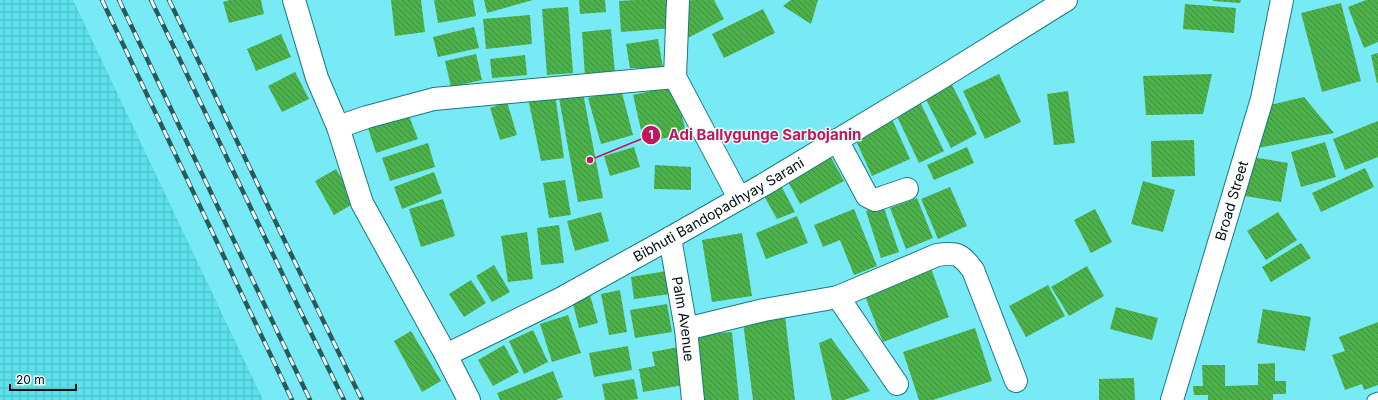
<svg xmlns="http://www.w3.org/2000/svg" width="1378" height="400" font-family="Inter,sans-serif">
<defs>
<pattern id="industrial-grid" width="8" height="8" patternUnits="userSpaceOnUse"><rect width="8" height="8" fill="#5adfeb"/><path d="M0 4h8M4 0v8" fill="none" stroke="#4cbec8"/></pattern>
<pattern id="building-back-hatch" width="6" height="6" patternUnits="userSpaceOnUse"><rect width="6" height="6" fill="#4db14b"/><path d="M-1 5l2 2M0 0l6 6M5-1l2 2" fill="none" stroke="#3e8e3d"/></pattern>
</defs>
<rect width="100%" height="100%" fill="#77eaf5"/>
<path fill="url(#industrial-grid)" d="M0 0H73L263 400H0Z"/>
<path fill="url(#building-back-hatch)" d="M230 0H261L264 14 229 23 223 2Z
M391 0H421L425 32 395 36Z
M434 0H473L476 16 438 23Z
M484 0H533L487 13Z
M579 0H605L606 12 580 14Z
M635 0H671L673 28 621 32 619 1Z
M693 0H714L724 19 688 38V1Z
M791 0H818L811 24 783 6Z
M1213 0H1241L1240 3 1213 1Z
M1366 0H1378V42L1364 48 1348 7Z
M1341 3 1361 81 1322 92 1301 13Z
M1185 4 1236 8 1234 33 1183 29Z
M568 7 573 73 547 75 542 9Z
M763 9 775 33 724 58 712 34Z
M530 15 532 44 486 49 483 19Z
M474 27 479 48 438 57 433 37Z
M611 29 615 74 585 76 582 32Z
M281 34 291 57 256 71 247 49Z
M658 39 663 68H630L626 44Z
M1378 53V83H1377L1371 55Z
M476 54 482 80 451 87 445 61Z
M525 55 527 75 492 78 490 59Z
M295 72 309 99 282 112 268 86Z
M999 74 1021 122 985 139 963 91Z
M1212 74 1203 114 1146 115 1143 76Z
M949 79 977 134 951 148 922 92Z
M675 86 686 133 644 143 633 95Z
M621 89 633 135 601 144 588 98Z
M1068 91 1075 143 1054 145 1047 94Z
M583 93 603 198 578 202 559 98Z
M555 94 564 158 541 161 528 98Z
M1304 97 1334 133 1253 149 1261 107Z
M918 98 944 151 919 163 894 110Z
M507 102 517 135 500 140 490 108Z
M407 111 418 139 376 153 367 125Z
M891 117 910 159 872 176 853 134Z
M1378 121V157L1345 170 1333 139Z
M1194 140 1195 176 1152 177 1151 141Z
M1325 142 1336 177 1301 187 1291 152Z
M428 143 435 167 390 181 382 158Z
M634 147 640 167 610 176 604 156Z
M967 147 974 163 934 180 927 165Z
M828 152 844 181 800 204 785 176Z
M1246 156 1288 163 1281 202 1239 195Z
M655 165 691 167V190L654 189Z
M1365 168 1374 187 1321 212 1312 193Z
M336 169 356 202 334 215 315 181Z
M434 172 442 193 402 209 394 187Z
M565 180 571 215 549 218 543 183Z
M778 180 795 212 777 219 760 189Z
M1143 181 1175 190 1163 232 1131 224Z
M950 187 967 226 938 239 921 199Z
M917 198 933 238 906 249 890 208Z
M443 199 455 236 421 247 409 209Z
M883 205 899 252 881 258 866 211Z
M854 209 877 266 854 275 840 240 823 247 814 225Z
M1095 209 1112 242 1091 253 1074 220Z
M601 212 609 241 575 251 567 221Z
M1278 212 1297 240 1266 260 1247 231Z
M797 216 808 243 766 259 756 233Z
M559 225 564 263 541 265 537 228Z
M527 232 533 279 508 282 501 236Z
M742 233 752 296 712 302 702 240Z
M1301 243 1311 258 1271 282 1262 267Z
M494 265 510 292 492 302 476 276Z
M930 266 949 317 883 342 863 291Z
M1087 266 1104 296 1069 316 1051 287Z
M666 271 670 294 634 299 631 277Z
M471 280 486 303 464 317 449 294Z
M1048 285 1065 316 1026 337 1009 306Z
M620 290 627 332 609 335 601 294Z
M590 295 598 323 579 328 572 300Z
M667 304 672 332 635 338 630 310Z
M1116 307 1158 318 1152 340 1110 329Z
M1263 309 1311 317 1305 351 1257 343Z
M568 315 581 353 552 362 540 324Z
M785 316 795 400H753L743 322Z
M1378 322V385L1364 390 1362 384 1345 390 1332 355 1345 351 1339 337Z
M975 328 992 381 933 400H919L903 352Z
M533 330 548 362 524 374 509 341Z
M411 331 441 381 422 392 394 341Z
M732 332 739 400H702L696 335Z
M831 338 870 391 844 400H832L819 343Z
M504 345 519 372 493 386 478 360Z
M628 346 632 370 594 377 589 353Z
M678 347 684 385 643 392 639 369 655 366 652 352Z
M1275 363V381H1286V394H1273V400H1208V395H1194L1193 386H1203L1202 365H1225V386L1258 385V364Z
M553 371 563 397 556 400H500L497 393Z
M1134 378 1135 400H1099V379Z
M634 379 638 399 630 400H605L602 384Z"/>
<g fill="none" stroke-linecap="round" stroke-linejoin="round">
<g stroke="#177a81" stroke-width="13">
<path id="lane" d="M1373 400 1378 398"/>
</g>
<g stroke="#177a81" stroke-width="24">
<g id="street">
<path d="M675 77 678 0"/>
<path d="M338 127 367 117 434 99 675 77 739 198"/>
<path d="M837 140 867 196 875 200 907 189"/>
<path id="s1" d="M670 238 686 329 693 400"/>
<path d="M838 297 937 255C957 252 961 254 973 270L1016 381"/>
<path d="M686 329 764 310 838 297 897 384"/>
<path id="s2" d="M446 355 562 298 670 238 763 185 944 76 1066 0"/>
</g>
</g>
<g stroke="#177a81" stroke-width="24">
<g id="secondary">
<path d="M294 0 317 78 338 127 362 203 446 355 469 400"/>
<path id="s3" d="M1172 400 1262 99 1282 0"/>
</g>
</g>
<use href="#lane" stroke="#fff" stroke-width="11"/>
<use href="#street" stroke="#fff" stroke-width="22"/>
<use href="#secondary" stroke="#fff" stroke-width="22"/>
<g stroke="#28595e" stroke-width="4.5">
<path id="rail" d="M102 0 292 400
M119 0 310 400
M151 0C216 133 278 268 344 400
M169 0C234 133 296 267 362 400"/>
</g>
<use href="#rail" stroke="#e7fbfd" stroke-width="3" stroke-dasharray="9" stroke-linecap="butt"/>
</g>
<g text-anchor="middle" stroke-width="3" stroke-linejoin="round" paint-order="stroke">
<g font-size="14" fill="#000f11" stroke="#e7fbfd">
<text dy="5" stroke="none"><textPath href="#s3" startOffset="208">Broad Street</textPath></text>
<text dy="5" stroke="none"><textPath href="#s2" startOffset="309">Bibhuti Bandopadhyay Sarani</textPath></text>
<text dy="5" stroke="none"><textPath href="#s1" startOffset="82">Palm Avenue</textPath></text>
</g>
</g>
<path fill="none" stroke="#c2185b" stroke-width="1.5" d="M590 160L651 135"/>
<g fill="#c2185b" stroke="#e7fbfd" stroke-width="1.5">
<circle cx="590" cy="160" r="4"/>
<circle cx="651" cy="135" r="10"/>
</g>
<g font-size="12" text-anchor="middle" font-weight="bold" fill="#fff">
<text x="651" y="139">1</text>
</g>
<g font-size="15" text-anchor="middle" font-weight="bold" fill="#c2185b" stroke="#e7fbfd" stroke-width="3" stroke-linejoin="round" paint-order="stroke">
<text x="765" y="140">Adi Ballygunge Sarbojanin</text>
</g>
<path d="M10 384v6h66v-6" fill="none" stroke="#000f11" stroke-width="2"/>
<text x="16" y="384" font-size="12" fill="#000f11" stroke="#e7fbfd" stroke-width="3" paint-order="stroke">20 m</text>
</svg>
